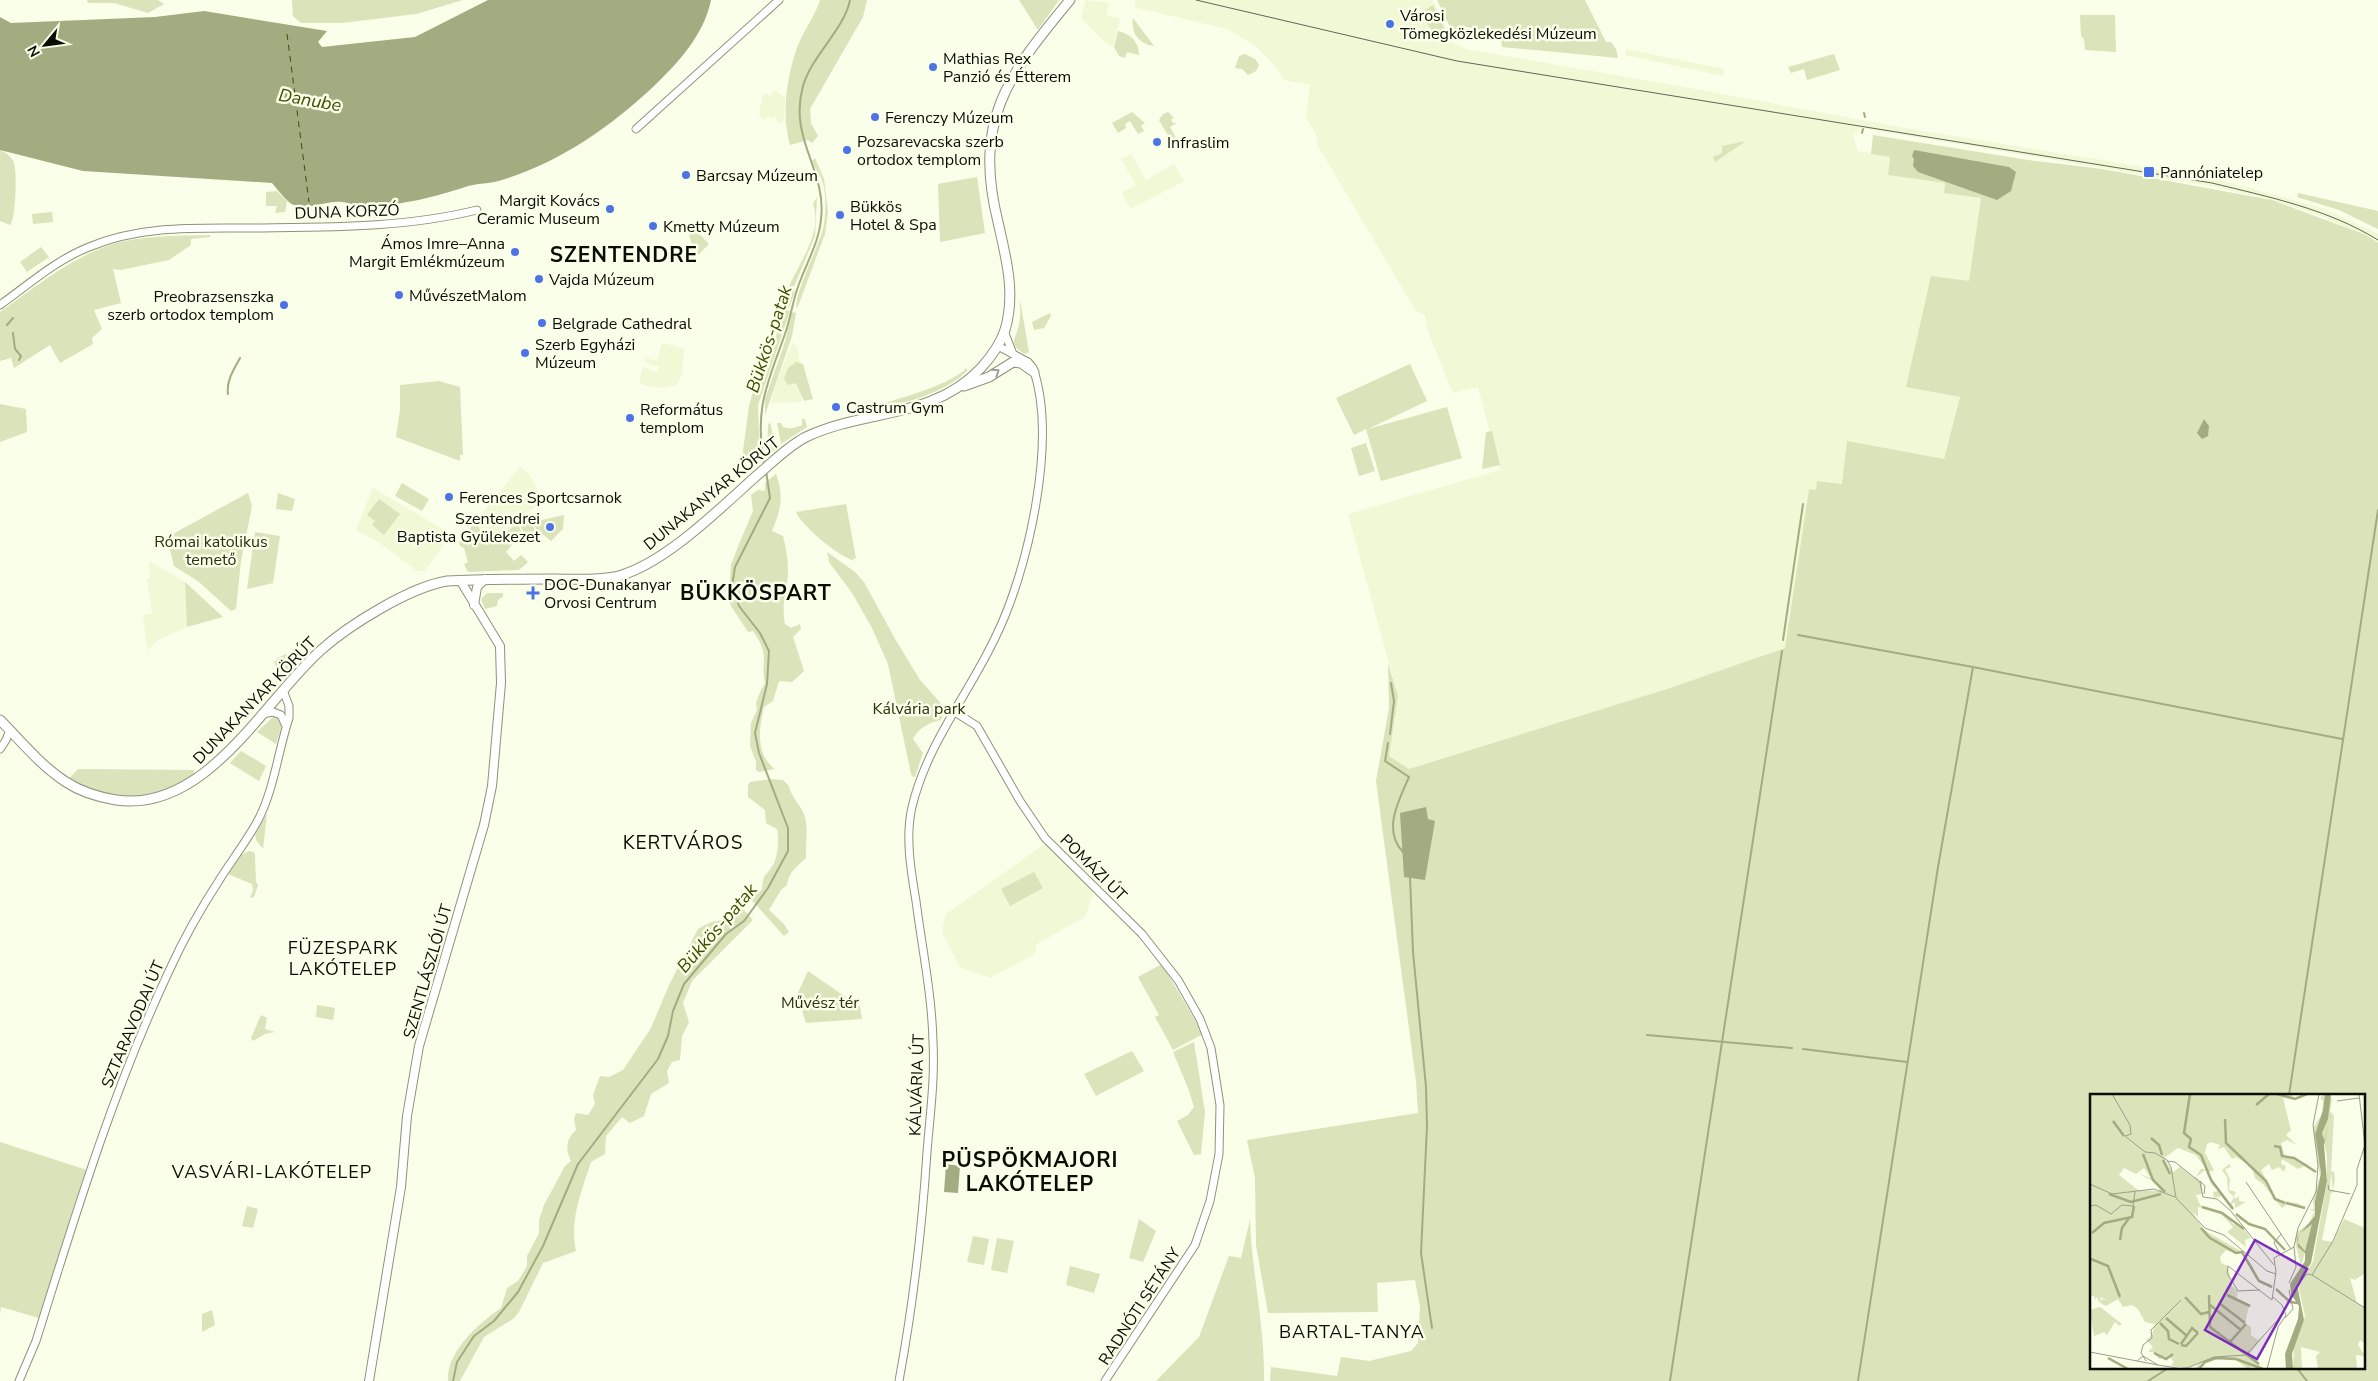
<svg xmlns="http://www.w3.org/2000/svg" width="2378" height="1381" font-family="'Nunito Sans',sans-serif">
<rect width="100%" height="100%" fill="#f9ffe8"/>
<path fill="#f0f8d5" d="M1086 0 1109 3 1106 15 1120 19 1113 46 1108 45 1081 18Z
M1136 0H1432L1454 44 1470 50 1668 84 1916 130 2213 178 2325 209 2378 234V243L2324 217 2272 200 2211 186 1861 128 1853 135 1858 151 1890 156 1888 175 1945 183 1944 193 1981 198 1969 281 1907 387 1960 397 1944 459 1842 484 1817 481 1816 490 1809 489 1785 648 1667 689 1409 769 1389 756 1398 696 1348 514 1500 470 1478 387 1453 393 1428 331 1425 315 1416 311 1318 146 1316 134 1306 118 1310 85 1284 80 1276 67 1254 45 1227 29 1134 7Z
M1626 49 1724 69 1723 76 1625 55Z
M774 90 785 97 784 121 779 124 775 117 772 119 769 116 764 120 759 115 763 94 771 95Z
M1131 154 1146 180 1174 164 1184 181 1131 209 1122 193 1136 185 1121 159Z
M793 342 798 350 800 363 794 376 803 386 801 402 771 403 778 377Z
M662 343 684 348 682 374 677 385 664 388 643 385 639 381 643 367 657 372 659 367 645 362 646 358 657 361Z
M520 467 530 475 543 502 515 520 518 524 489 543 475 522Z
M373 488 451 534 425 571H417L380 543 356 530Z
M149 561 185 582 187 627 158 640 147 650 143 615 152 613 147 579 150 578Z
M1046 843 1094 891 1085 917 1037 944 1035 954 990 978 960 967 942 932 946 914Z"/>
<path fill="#dae3ba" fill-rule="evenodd" d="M87 0H158L164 4 148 13 114 3H88Z
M292 0H463L416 14 342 23H301L293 16Z
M820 0H867L863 17 810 109 811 123 818 136 812 143 808 140 790 145C781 114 787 75 798 45 804 30 815 16 820 0Z
M1019 0H1059L1038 30Z
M1437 0H1585L1606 42H1611L1616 49 1618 58 1502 47 1501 38 1483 35 1479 29 1461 26 1459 39 1453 33Z
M1433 5 1447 34 1433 32 1422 16 1425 10Z
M2080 15H2115L2116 52 2085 50 2084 39 2081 36Z
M1133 18 1154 46C1138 44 1131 33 1133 18Z
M1118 31C1131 34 1139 42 1139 55L1127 52 1125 58 1119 56 1114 47Z
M1245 54 1255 59 1259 65 1256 71 1248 75 1242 69 1235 68 1239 56Z
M1834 54 1840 70 1807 80 1804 69 1791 73 1788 67Z
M1132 112 1145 123 1141 126 1144 131 1138 134 1130 121 1125 124 1126 128 1118 133 1112 123Z
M1168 112 1174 118 1171 119 1173 123H1177L1170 127 1176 138 1169 137 1159 120 1163 114Z
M1873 135 2028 160 2102 169 2272 200 2366 235 2378 243V1381H1270L1271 1367 1337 1376 1341 1357 1369 1361 1411 1351 1418 1343 1420 1307 1415 1280 1377 1283 1378 1312 1268 1313 1256 1245 1255 1178 1247 1140 1418 1113 1416 1081 1376 781 1389 708 1388 663 1398 696 1389 756 1409 769 1667 689 1785 648 1809 489 1816 490 1817 481 1842 484 1847 441 1944 459 1960 397 1906 387 1931 276 1969 281 1981 198 1944 193 1945 183 1888 175 1890 157 1871 154ZM2092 1095H2364V1367H2092Z
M1746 141 1715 162 1713 157 1722 153V146Z
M0 150C6 152 12 157 14 163 17 172 16 219 10 225L0 221Z
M815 158 824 179 828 212 825 234 797 309C792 296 821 244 824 224 826 210 827 187 819 174 816 169 814 166 812 161Z
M977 177 985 233 940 242 938 184Z
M277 191 287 201 285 212 275 213 277 206H266V192Z
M2298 193 2378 211V229L2339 210 2297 197Z
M817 197 815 236 793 289 795 291 789 308 783 306C788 273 825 240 813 204Z
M52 212 53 222 33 224 32 214Z
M691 225 709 244 698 255 694 253 688 231Z
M210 235V237L191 239V245L169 260 120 270 113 269 121 303 94 310 102 329 92 338 93 344 60 363 50 345 14 368 11 358 0 361V312C33 289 65 262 104 247 137 235 176 236 210 235Z
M41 247 49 257 27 272 20 262Z
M1020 300 1029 352 1025 354C1007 344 1016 340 1019 324 1021 316 1020 309 1020 300Z
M785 310 790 311 758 405 760 459 752 465 745 459 743 451 749 406 754 388 769 357Z
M792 312 796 313 792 336 765 415V399L785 342Z
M1050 313 1051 316 1044 328 1034 330 1032 322Z
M796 362 803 364 804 368 813 399 804 401 796 383 788 385 784 379 788 368Z
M1410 364 1427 401 1368 429 1447 407 1462 458 1381 481 1366 429 1354 435 1336 398Z
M967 368V371C940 397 897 404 863 413L861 407 866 409C895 399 945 388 967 368Z
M439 381 460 387 463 455H460V461L396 437 400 410V385Z
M0 404 26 409 27 432 0 442Z
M802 419H805L807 427 781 444 777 423H781L782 426C789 430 795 428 802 425Z
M770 422 776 449 767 456 768 425Z
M1492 431 1500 465 1482 469 1486 432Z
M1366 443 1375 471 1359 476 1351 448Z
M776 474C784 496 781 510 772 531L783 536C786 548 788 559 788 572 787 592 781 602 785 624L791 628 800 624 801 629 793 637 804 671 792 682 779 681 773 701 764 707C759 729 755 754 775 769L759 772 756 770V762L750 746 751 723 757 710 756 703 760 692 765 683C760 659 771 657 753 631L748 632 731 606 725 591 730 582 731 565 739 544 753 511 751 495 758 490 765 491V483Z
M402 483 429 499 422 511 395 496Z
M248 493 252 506 241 561 236 609 231 611 199 582 174 566 169 546V536Z
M278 493 295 499 292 511 276 509Z
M379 499 400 514 384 535 372 525 375 521 367 515Z
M846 504 856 558 852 560C837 555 802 526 796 512Z
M564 515 563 529 551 541 536 529 533 522Z
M529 518 536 532 526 537 519 523Z
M475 522 489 543 518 524 522 533 509 541 512 545 506 552 514 561 521 555 528 562 519 570 468 572 464 564 468 562 464 548 460 546 459 542Z
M255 532 280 536 273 583 247 589Z
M827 552 855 572 864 582 894 637 920 680 945 708V712L941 720C930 722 918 728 913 739L923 753 915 777H913L911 774 888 664 871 626 852 593 829 562Z
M185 582 223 617 187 627Z
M487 593H503V597L498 600 497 606 485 609 481 599Z
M287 654 295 659 296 664 282 680 274 662 281 656Z
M273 717H280L283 722 276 744 257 732Z
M241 751 266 766 259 781 230 763Z
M78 769 194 770V781L184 787 123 801 66 782Z
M772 779 783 780 789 786C791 797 800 804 804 814 809 829 805 843 806 858 797 866 788 873 787 885L781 890 769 910 783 923 789 932 784 936 749 897V893L762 890C763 872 766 877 773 865 778 856 779 839 777 829L766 823 765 810 748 797V785L750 782Z
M267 813 263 849 256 840 255 835Z
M249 851 254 852 255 855 256 882 258 885 254 897 250 898 253 890 252 884 228 874 241 855Z
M1034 872 1043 888 1010 906 1001 889Z
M742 908 753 920 692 981 683 1003 689 1022 682 1036 680 1060 672 1062 667 1071 669 1083 651 1094 644 1116 630 1123 622 1117 606 1136 605 1154 591 1162C582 1190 569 1221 576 1251L543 1263 519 1312 513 1319 484 1337 460 1381H448C446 1352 479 1323 501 1308L507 1288 518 1281 527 1266V1256L539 1233V1220L544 1205 565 1166 571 1161C565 1148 566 1140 576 1130L574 1119 576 1113 588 1115 595 1104 593 1095 600 1076 609 1077 623 1070 651 1028 669 985 698 929 711 922 728 919Z
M1162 964 1203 1034 1173 1050 1155 1017 1159 1015 1138 977Z
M808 971 860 1007 862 1019 806 1023 797 995Z
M317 1005 335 1008 333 1020 316 1017Z
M261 1015 267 1018 265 1029 275 1032 265 1034 253 1041 251 1038Z
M1194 1042 1205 1112 1201 1154 1194 1155 1177 1121 1188 1115 1194 1107 1188 1088 1173 1052Z
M1132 1051 1144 1071 1096 1096 1084 1074Z
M0 1142 87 1170 39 1318 1 1307 0 1315Z
M247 1206 258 1209 253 1228 242 1226Z
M1139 1219 1156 1231 1143 1262 1129 1258Z
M1250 1220C1252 1274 1265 1327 1264 1381H1156L1199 1337 1229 1256 1241 1258Z
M973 1236 989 1239 984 1265 967 1262Z
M997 1238 1014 1241 1007 1273 991 1270Z
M1070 1266 1100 1274 1094 1293 1066 1285Z
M212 1310 215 1325 202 1332V1314Z"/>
<path fill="#a3ac80" d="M488 0H711C704 35 678 63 653 87 609 128 560 162 502 180 490 184 477 183 465 187 435 197 389 209 357 205 352 205 347 202 342 202 326 200 304 213 290 203 284 198 278 190 272 183L83 171 0 150V17L11 23 155 17 204 11 327 31 318 42 322 47 415 37Z
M1914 150 2009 167 2016 172 2011 191 1997 200 1918 172 1913 166 1914 159 1912 156Z
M2204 419 2209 426 2208 436 2202 439 2197 433Z
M1426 807 1428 819 1435 821 1425 880 1404 877 1400 813Z
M946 1164 960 1166 958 1193 944 1192Z"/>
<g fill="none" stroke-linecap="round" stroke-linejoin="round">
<path stroke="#a3ac80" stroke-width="2" d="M1864 113 1865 117
M1862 133 1863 129
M7 325 13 318
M13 333 15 349 21 356 19 360
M228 394C226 381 234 369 240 358
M764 464C754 406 768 383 786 331 791 316 793 299 799 284 807 262 819 242 821 219 827 170 788 139 803 86 812 55 844 30 850 0
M1798 635 1973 667 2342 739
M1783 640 1803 504
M1390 734 1394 701 1391 683
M1388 743 1385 761 1409 777C1399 800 1382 830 1403 852
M1410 877 1413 952 1426 1087 1427 1126 1421 1253 1432 1328
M1647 1035 1792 1048
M1803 1049 1907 1062
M2289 1095 2378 510
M2296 1367 2307 1381
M453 1381 457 1362 474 1336 494 1321 518 1292 543 1246 578 1164 658 1059 668 1036 673 1011 684 984 726 934 744 921 768 888 788 851V828L759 753 755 733 767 684 769 651 760 633 739 606 732 586 735 567 770 498 766 471
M1670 1381 1782 651
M1858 1381 1938 867 1973 667
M2148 1381 2170 1367"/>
<path stroke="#424c00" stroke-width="1" stroke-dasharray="6 5" stroke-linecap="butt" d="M287 34 309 202"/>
<g stroke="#8d937a" stroke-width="9">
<path id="tertiary" d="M636 129 779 0
M0 305C28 285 56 260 89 247 141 225 198 228 254 228 328 227 404 228 477 210
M1004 331 1013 354
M953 711 977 726 1020 801 1045 838 1142 934 1178 980 1200 1019 1211 1048 1220 1105 1219 1154 1210 1201 1195 1245 1105 1381
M262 714 273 712 281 715 286 726
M0 749 6 740 10 730
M19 1381 36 1341C75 1216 113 1090 169 971 183 940 201 908 220 879 232 860 246 842 257 822 274 791 278 751 289 718V706L283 690
M899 1381C913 1305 922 1229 927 1152 930 1115 935 1079 933 1042 932 995 922 948 916 901 911 871 905 837 912 807 927 744 968 695 995 638 1028 572 1058 439 1033 368L1028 362 998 346"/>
</g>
<g stroke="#8d937a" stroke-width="10">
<path id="secondary" d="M474 605 477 587 485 579
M369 1381 401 1187 407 1116 419 1046 484 825 492 786 501 683 500 646 460 580"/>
</g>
<g stroke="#8d937a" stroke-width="11">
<path id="primary" d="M964 386 989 377 1013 362 1021 363 1034 372
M0 720C21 741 41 766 66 782 81 792 98 797 116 800 206 813 263 702 321 650 349 625 410 587 447 581 482 579 517 579 552 579 575 579 600 581 622 575 670 560 724 504 762 471 776 459 790 445 806 437 864 409 932 420 981 368 991 357 1000 345 1005 330 1016 293 1006 258 998 222 973 121 1007 76 1070 0"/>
</g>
<use href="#tertiary" stroke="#fff" stroke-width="7"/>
<use href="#secondary" stroke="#fff" stroke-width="8"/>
<use href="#primary" stroke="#fff" stroke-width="9"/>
<path stroke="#626558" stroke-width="1" d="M1196 0 1457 61 2212 183C2269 197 2328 209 2378 240"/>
</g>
<defs><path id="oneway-chevron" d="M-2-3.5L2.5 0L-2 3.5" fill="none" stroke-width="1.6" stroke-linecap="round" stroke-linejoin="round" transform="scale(1.25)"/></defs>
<use stroke="#9d9e9b" href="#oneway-chevron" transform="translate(996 372) rotate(-34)"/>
<g fill="#4d72e6" stroke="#f9ffe8" stroke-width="2">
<circle cx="1390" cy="24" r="5"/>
<circle cx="933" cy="67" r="5"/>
<circle cx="875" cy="117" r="5"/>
<circle cx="1157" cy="142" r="5"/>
<circle cx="847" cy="150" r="5"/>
<rect x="2143" y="166" width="12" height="12" rx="2.5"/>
<circle cx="686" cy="175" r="5"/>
<circle cx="610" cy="209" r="5"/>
<circle cx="840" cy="215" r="5"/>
<circle cx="653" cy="226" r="5"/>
<circle cx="515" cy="252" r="5"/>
<circle cx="539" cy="279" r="5"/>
<circle cx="399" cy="295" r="5"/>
<circle cx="284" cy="305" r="5"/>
<circle cx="542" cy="323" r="5"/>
<circle cx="525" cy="353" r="5"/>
<circle cx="836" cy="407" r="5"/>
<circle cx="630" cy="418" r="5"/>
<circle cx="449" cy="497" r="5"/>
<circle cx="550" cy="527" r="5"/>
<path d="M530.5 585.5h5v5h5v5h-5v5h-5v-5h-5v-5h5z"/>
</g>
<g text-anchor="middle" stroke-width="5" stroke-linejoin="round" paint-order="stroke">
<g font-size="16" fill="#0b0c04" stroke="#f9ffe8" text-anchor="start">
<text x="1400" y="21">Városi<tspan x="1400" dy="18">Tömegközlekedési Múzeum</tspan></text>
<text x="943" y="64">Mathias Rex<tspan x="943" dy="18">Panzió és Étterem</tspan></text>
<text x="885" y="123">Ferenczy Múzeum</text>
<text x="857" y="147">Pozsarevacska szerb<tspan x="857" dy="18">ortodox templom</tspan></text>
<text x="1167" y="148">Infraslim</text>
<text x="2160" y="178">Pannóniatelep</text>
<text x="696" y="181">Barcsay Múzeum</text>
<text x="600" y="206" text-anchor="end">Margit Kovács<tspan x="600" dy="18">Ceramic Museum</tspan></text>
<text x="850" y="212">Bükkös<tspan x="850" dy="18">Hotel &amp; Spa</tspan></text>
<text x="663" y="232">Kmetty Múzeum</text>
<text x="505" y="249" text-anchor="end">Ámos Imre–Anna<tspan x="505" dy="18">Margit Emlékmúzeum</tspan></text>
<text x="549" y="285">Vajda Múzeum</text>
<text x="409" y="301">MűvészetMalom</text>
<text x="274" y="302" text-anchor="end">Preobrazsenszka<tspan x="274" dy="18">szerb ortodox templom</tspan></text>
<text x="552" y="329">Belgrade Cathedral</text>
<text x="535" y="350">Szerb Egyházi<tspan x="535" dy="18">Múzeum</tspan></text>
<text x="846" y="413">Castrum Gym</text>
<text x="640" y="415">Református<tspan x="640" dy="18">templom</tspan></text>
<text x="459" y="503">Ferences Sportcsarnok</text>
<text x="540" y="524" text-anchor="end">Szentendrei<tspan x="540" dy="18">Baptista Gyülekezet</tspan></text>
<text x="544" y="590">DOC-Dunakanyar<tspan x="544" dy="18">Orvosi Centrum</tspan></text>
</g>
<g font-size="16" fill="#0b0c04" stroke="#f9ffe8">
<text transform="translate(347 211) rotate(-2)" y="6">DUNA KORZÓ</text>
<text transform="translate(711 493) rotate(-39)" y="6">DUNAKANYAR KÖRÚT</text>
<text transform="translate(254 700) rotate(-46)" y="6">DUNAKANYAR KÖRÚT</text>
<text transform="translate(1094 867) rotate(45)" y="6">POMÁZI ÚT</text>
<text transform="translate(427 971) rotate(-74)" y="6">SZENTLÁSZLÓI ÚT</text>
<text transform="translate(132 1024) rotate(-67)" y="6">SZTARAVODAI ÚT</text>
<text transform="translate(916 1085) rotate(-88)" y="6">KÁLVÁRIA ÚT</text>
<text transform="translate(1139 1306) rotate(-57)" y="6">RADNÓTI SÉTÁNY</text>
</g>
<g font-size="16" fill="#2a2f0c" stroke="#f9ffe8">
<text x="211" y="547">Római katolikus<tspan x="211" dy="18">temető</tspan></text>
<text x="919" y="714">Kálvária park</text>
<text x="820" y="1008">Művész tér</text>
</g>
<g font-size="18" font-style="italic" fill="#424c00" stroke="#f9ffe8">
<text transform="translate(310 100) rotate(10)" y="6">Danube</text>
<text transform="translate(769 339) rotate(-72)" y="6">Bükkös-patak</text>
<text transform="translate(717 928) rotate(-49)" y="6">Bükkös-patak</text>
</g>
<g font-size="18" letter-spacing="1" fill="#0b0c04" stroke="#f9ffe8">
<text x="343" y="954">FÜZESPARK<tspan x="343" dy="21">LAKÓTELEP</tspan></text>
<text x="272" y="1178">VASVÁRI-LAKÓTELEP</text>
<text x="1352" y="1338">BARTAL-TANYA</text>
</g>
<g font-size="19" letter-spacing="1" fill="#0b0c04" stroke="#f9ffe8">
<text x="683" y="849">KERTVÁROS</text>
</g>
<g font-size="21" font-weight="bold" letter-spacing="1" fill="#0b0c04" stroke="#f9ffe8">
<text x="624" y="262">SZENTENDRE</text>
<text x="756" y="600">BÜKKÖSPART</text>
<text x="1030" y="1167">PÜSPÖKMAJORI<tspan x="1030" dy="24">LAKÓTELEP</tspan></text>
</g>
</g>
<g transform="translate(2090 1094)">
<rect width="275" height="275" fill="#f9ffe8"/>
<path d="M0 0H201L205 5 211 1 216 0 206 5 193 4 201 36 196 41 207 51 197 46 191 49 195 63H203L210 70 216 69 226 78 216 71 208 75 192 65 191 70 196 72 194 78 189 73 182 76 179 70 171 76 187 106 207 109 217 115 200 108 192 114 173 90 165 84 161 72 146 63 142 65 134 53 128 55 130 51 121 48 117 50 115 59 124 76 119 78 120 83 140 110 144 103 138 97 137 83 132 76 139 70 141 73 135 75 140 85 139 96 146 98 144 101 145 105 149 102V107L156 108 145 114V108L142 110 144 118 159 130 172 133 186 146 195 156 186 148H183L185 146 174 135 159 130 151 126 131 102 124 104 123 98 128 97 121 90 117 76 118 83 115 76 106 83 112 89V100L106 101 110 111 127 117 108 113V123L102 118 114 136 152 158 163 173 168 186 180 190 183 194 166 185 151 158 146 160 136 156 130 163 131 169 138 172 142 192 148 198 146 205 159 211 163 214 159 212 155 229 161 233V241L168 246 173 243 158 262 174 275 162 272 158 275 146 266 128 265 117 267 110 275H105L109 269 95 274 81 272 84 268 80 263 69 265 63 258H58L63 253 56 246 62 241 65 230 55 228 48 215 42 211 33 213 28 205 16 212 10 209 11 205 16 206 11 203 9 209 7 203 4 207 5 203 0 201ZM88 54 106 61 116 75H111L105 84 90 73 83 78 74 64ZM34 74 46 80 54 74 61 84 49 80 67 89 70 97 48 96 29 81ZM235 0 233 16 225 40 230 67 231 79 225 107V122L211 172 205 147 207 138 219 129 225 117 219 116 224 115 223 105 230 83 223 34 232 20 233 7 230 4ZM241 2 242 6 240 17 244 22 241 77 244 78 245 85 243 96 241 79 240 96 246 97 241 99 232 146 243 148 254 125 275 134V179L265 186 260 184 267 209 275 213V250L270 246 268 251 275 262 266 261 267 275H228L226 262 230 258 211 253 212 275H203L204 255 215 222 208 190 223 168 237 87V61L232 39ZM130 119 135 120 141 125 142 129 153 134 161 144 155 146 156 153 137 138 143 133ZM10 213 32 230 29 232 25 228 17 241 14 238 4 242 0 216Z" fill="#dae3ba" fill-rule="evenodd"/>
<path d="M235 0H241L238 25 232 39 235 48 238 30 234 51 237 87 221 169 207 190 214 226 202 260 203 275H196L195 260 208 225 209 212 201 200 200 190 215 167V159L208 153 207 143 225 122V107L231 79 225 40 233 16ZM222 130 215 157 208 149V141Z" fill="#a3ac80" fill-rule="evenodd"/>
<path fill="none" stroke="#a3ac80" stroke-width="2.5" d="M100 0 94 39 101 45 99 53 111 61 121 86 143 115M187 0 205 5 217 0M166 11 179 0M135 25 136 49 176 87 185 105 195 109M23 27 34 42M61 44 69 51 72 61M184 52 190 53 192 62 204 64 226 78M53 60 63 86 75 98M73 66 80 80M19 100 41 108 71 100M196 109 215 114M112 113 132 119 154 135M146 120 159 130 175 135 195 156M111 134 120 144 146 159 152 158 169 187 182 193M2 139 14 129 42 123 44 112M30 146 32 134 39 124M1 165 18 172 30 203M186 195 200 208 208 209M119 201 120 233 169 270M137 201 160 212M95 203 111 220 119 218M129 209 155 229M120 211 151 236M76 224 97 242M70 229 78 237 79 245 89 250M140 248 156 230M91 250 102 234 108 239M91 251 96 252 108 239M64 259 76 265 83 260M18 264 38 275M109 275 115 268 126 264 146 265 173 275"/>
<path fill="none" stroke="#9a9e8d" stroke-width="1" d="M22 0 40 31 41 40 35 42 55 58 65 59 77 66 81 73 86 104 115 134 134 141 177 177 186 180M247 7 269 4M77 67 85 68 110 88 113 103 127 105 140 116 184 171M119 82 140 112M110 87 115 92 114 100M156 88 201 155M0 90 22 100 64 95 85 103M238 91 239 96 260 100M0 112 6 111 21 120 32 111 43 112 45 98M190 160 184 149 191 140M138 172 182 206M138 172 137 179 148 197 170 196M222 181 275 214M212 186 217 180 222 181 243 147 267 91V75L275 51 269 0M199 189 206 173 204 153M182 206 186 178 184 164 204 153 208 134 226 98 228 71 223 31 229 0M195 224 203 215 199 196M0 258 68 271M47 267 53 262 68 271M56 267 51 259 53 251 62 244 61 236 91 206M68 271 93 275M79 275 97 274 124 263 156 261 194 219M177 275 188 233 196 221 192 211 183 203"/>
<path fill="#7b2cbf" fill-opacity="0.15" stroke="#7b2cbf" stroke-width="2.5" d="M165 146 217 175 167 265 115 236Z"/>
<rect width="275" height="275" fill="none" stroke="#0b0c04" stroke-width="2.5"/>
</g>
<g transform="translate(45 45) rotate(241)" stroke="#f9ffe8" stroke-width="4" paint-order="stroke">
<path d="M0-4L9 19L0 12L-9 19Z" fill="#0b0c04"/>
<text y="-8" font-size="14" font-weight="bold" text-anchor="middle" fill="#0b0c04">N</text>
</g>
</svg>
